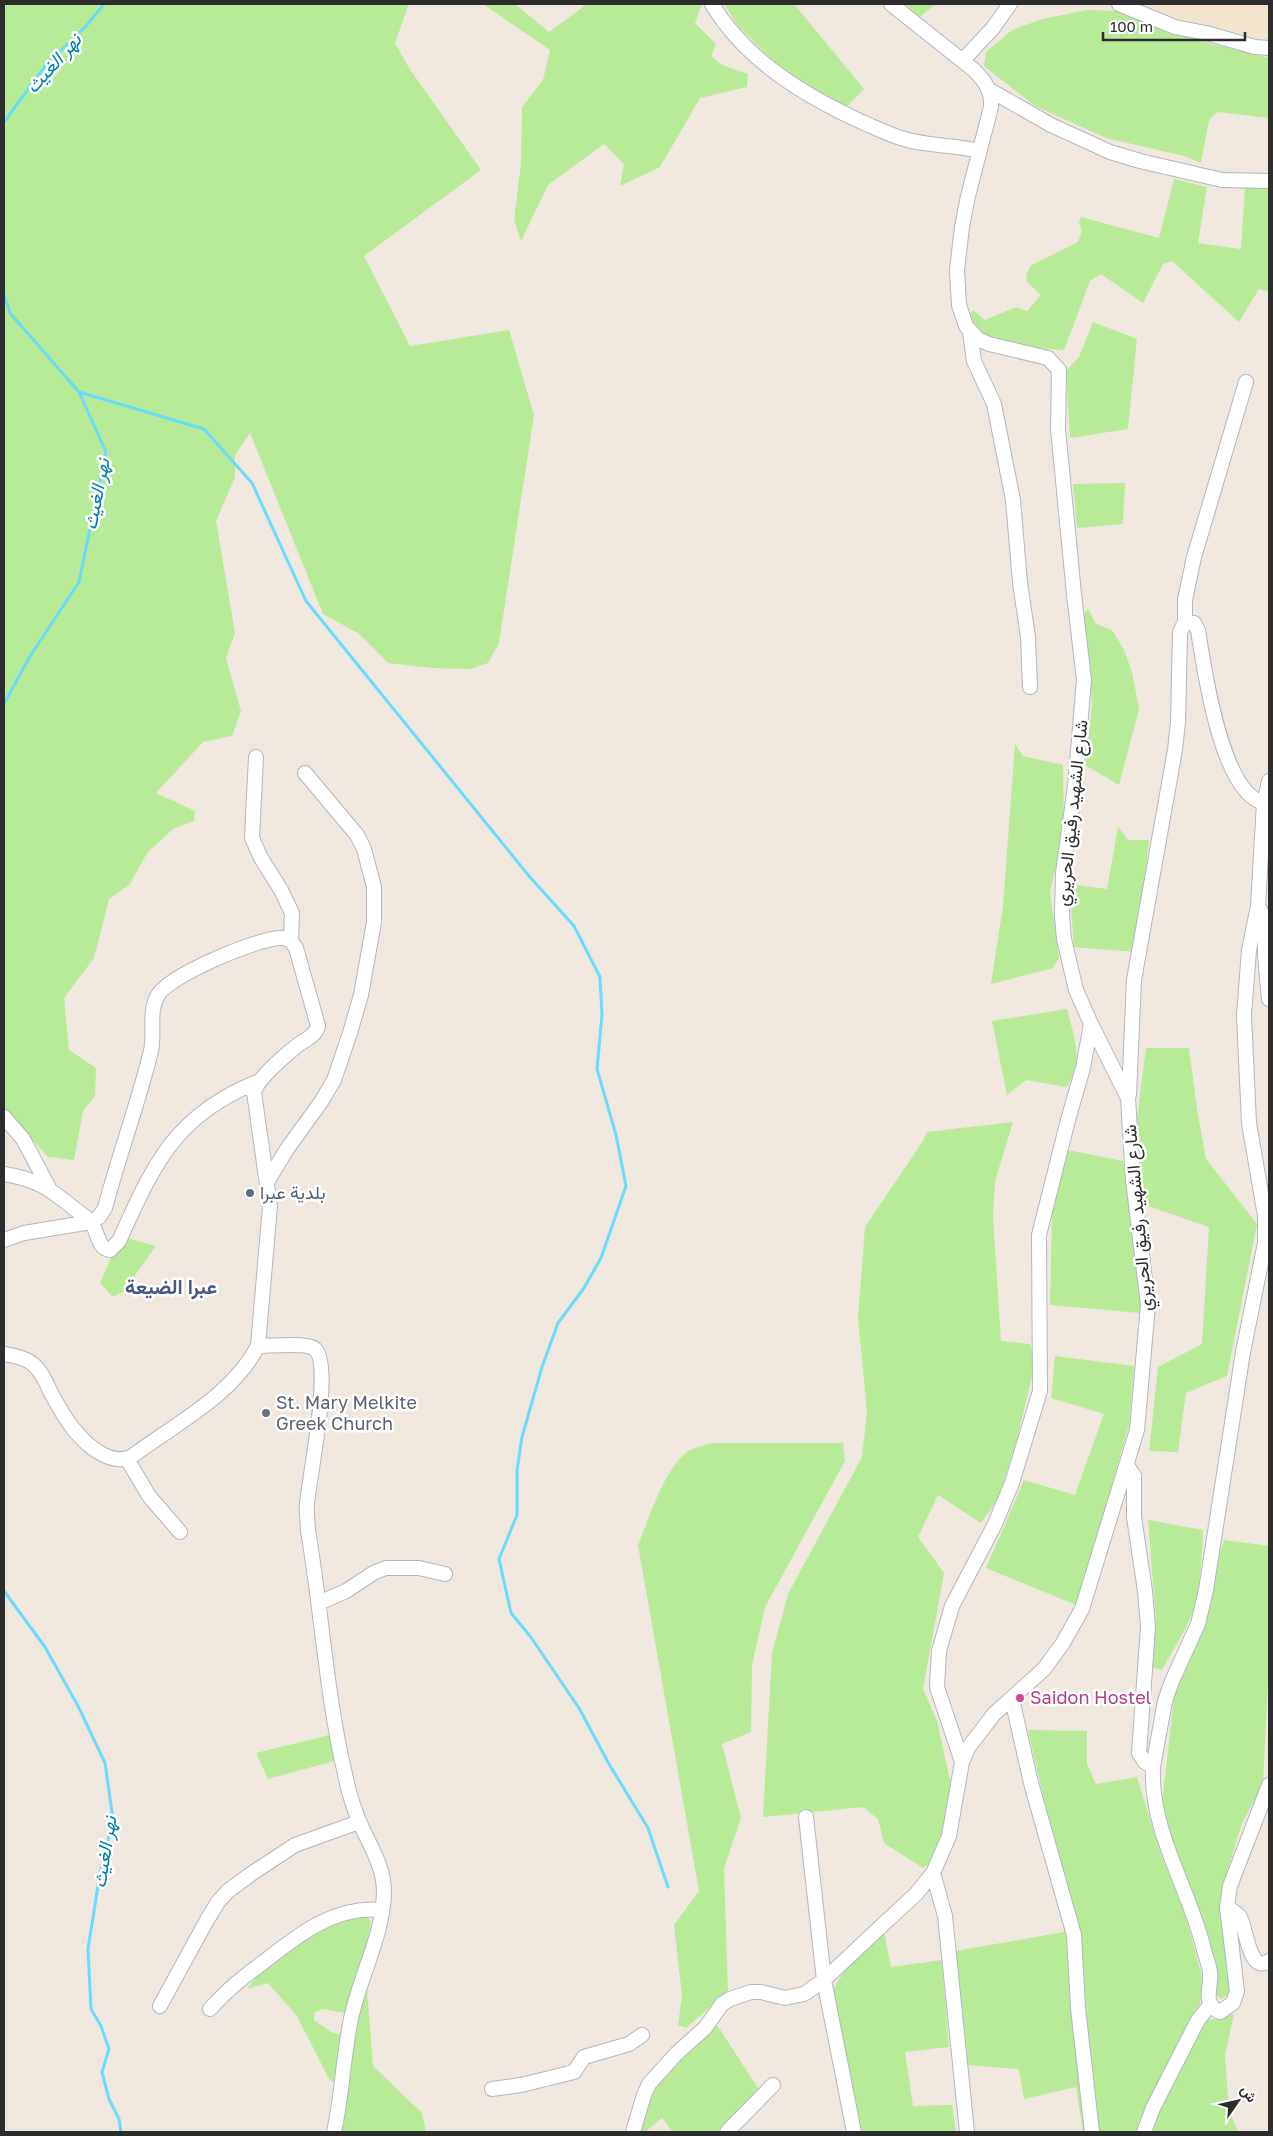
<svg xmlns="http://www.w3.org/2000/svg" width="1273" height="2136" font-family="'Golos Text',Vazirmatn,sans-serif">
<rect width="100%" height="100%" fill="#f0e7df"/>
<path fill="#f2e4cd" d="M1129 4H1269V46L1204 29Z"/>
<path fill="#b8eb97" d="M5 4H409L395 43 409 68 481 170 364 256 410 346 509 330 534 415 499 643 488 663 471 669 432 668 388 663 358 633 323 614 250 433 235 455V477L216 521 235 633 226 658 241 711 232 736 203 742 156 793 195 811 194 821 173 829 147 853 130 884 109 899 94 958 64 998 69 1050 96 1068 95 1096 83 1111 74 1160 48 1157 4 1109Z
M483 4H515L549 32 587 4H700L701 6 695 23 716 44 711 56 722 65 748 74 747 87 700 98 660 167 620 186 624 164 604 144 548 185 521 241 514 220 521 164 522 107 543 80 550 50Z
M724 4H794L864 89 844 109 776 64 739 27Z
M906 4H935L919 18Z
M1086 10 1121 11 1192 39 1269 58V118L1217 112 1209 120 1201 163 1184 156 1106 138 1035 106 984 66 986 52 1012 30 1043 19Z
M1174 179 1207 187 1198 243 1241 249 1245 188H1269V292L1259 289 1239 322 1172 261 1163 264 1143 303 1101 274 1090 281 1064 350C1044 349 998 345 983 334 976 329 973 322 970 314L973 310 985 320 1016 307 1027 311 1041 295 1027 282 1026 276 1030 266 1078 242 1082 231 1079 223 1081 217 1159 238Z
M1093 322 1137 339 1128 429 1070 438 1066 371 1079 357Z
M1125 483 1123 524 1077 528 1073 484Z
M1088 609 1096 624 1112 630 1124 650 1132 672 1139 709 1119 785 1085 765 1092 705 1084 614Z
M1015 744 1023 756 1063 765 1064 831 1050 892 1059 958 1053 968 991 984 1003 906Z
M1118 827 1128 840H1149L1136 952 1074 947 1069 884 1107 889Z
M1067 1009C1074 1037 1084 1061 1067 1087L1026 1080 1007 1095 992 1021Z
M1146 1048H1189L1197 1109 1206 1159 1257 1224 1227 1376 1186 1393 1178 1452 1149 1451 1158 1367 1202 1344 1209 1227 1142 1204 1137 1119Z
M1013 1122 995 1181 993 1216 1001 1341 1030 1344 1035 1364 1017 1439 998 1499 981 1523 938 1495 918 1537 944 1573 923 1689 937 1721 952 1789 935 1859 923 1868 884 1843 878 1819 863 1807 763 1817 772 1653 788 1594 862 1457 867 1412 858 1318 865 1227 923 1141 927 1132Z
M1068 1150 1123 1161 1141 1281 1140 1313 1050 1305 1052 1211Z
M127 1238 156 1246 123 1292 113 1297 100 1283 112 1256Z
M1055 1356 1134 1366 1129 1425 1089 1565 1076 1605 986 1568 1024 1480 1075 1495 1104 1414 1051 1398Z
M713 1443H843L845 1461 765 1607 752 1665 751 1732 722 1744 741 1818 724 1868 728 1992 686 2028 678 2025 682 1995 674 1925 699 1891 638 1545C650 1517 663 1471 687 1452 694 1447 706 1445 713 1443Z
M1148 1520 1203 1530C1202 1554 1201 1580 1195 1604 1189 1627 1173 1649 1162 1670L1150 1667 1156 1620Z
M1224 1540 1269 1546V1657L1263 1785 1242 1823 1221 1892 1226 1959 1232 1979 1230 1993 1221 1999 1214 1992 1215 1959 1173 1844 1162 1804 1174 1698Z
M1028 1730 1087 1731V1764L1096 1784 1137 1777 1160 1852 1186 1917 1204 1984 1198 2010 1210 2020 1234 2014 1225 2055 1229 2111 1238 2132H1083L1076 2087 1024 2099 1019 2069 965 2065 956 1951 1064 1932 1062 1878Z
M330 1735 334 1761 268 1779 256 1753Z
M366 1915 371 1922 365 1951 355 1975 350 2014 322 2009 314 2013V2020L331 2032 344 2036 336 2084 329 2079 297 2016 268 1983 247 1989C275 1949 320 1927 366 1915Z
M884 1932 891 1967 942 1960 949 2047 905 2052 913 2106 952 2105 956 2132H858L831 1995C841 1969 865 1952 884 1932Z
M367 1989 373 2066 422 2113 426 2132H338L356 2013Z
M717 2025 760 2091 716 2132H673L662 2118 645 2132H639C643 2115 646 2095 657 2081 670 2064 699 2037 717 2025Z"/>
<g fill="none" stroke-linecap="round" stroke-linejoin="round">
<path stroke="#69dcfb" stroke-width="3" d="M4 122 46 65 86 26 104 4
M4 295 10 313 79 392 106 452 79 582 29 658 4 704
M79 392 204 429 252 483 306 601 529 876 574 926 600 977 602 1015 597 1069 616 1135 626 1186 601 1258 584 1288 558 1323 542 1367 522 1437 517 1470V1515L499 1559 511 1613 530 1636 579 1708 609 1764 648 1828 668 1887
M4 1591 45 1647 78 1706 105 1763 113 1819 100 1873 88 1949 91 2009 101 2026 109 2049 102 2072 109 2099 119 2119 121 2132"/>
<g stroke="#b3b6c2" stroke-width="16">
<path id="minor" d="M712 4C745 60 805 96 862 122 876 128 890 135 904 139 928 146 955 145 979 151
M1119 4 1175 27 1206 33 1255 47 1269 48
M963 60 993 28 1010 4
M988 89 1051 125 1110 152 1140 161 1222 180 1269 181
M970 331 974 361 994 404 1013 500 1020 583 1028 637 1030 687
M1185 622V600L1194 557 1246 382
M256 757 252 838 261 858 281 890 292 913 291 941
M1258 906 1264 917 1265 923V956L1269 999
M1129 1095 1134 980 1175 750 1178 722 1180 632 1185 622 1194 623 1198 630C1204 668 1221 793 1264 803
M4 1117 23 1139 49 1188
M4 1174C37 1179 50 1189 76 1210 81 1214 88 1218 91 1222 98 1231 97 1248 110 1250L119 1241C154 1164 174 1116 257 1082
M267 1182 287 1149 321 1102 334 1080 350 1033 361 995 374 922V887L364 849 357 835 305 773
M4 1240 24 1233 91 1222 99 1217 105 1208C119 1155 138 1104 151 1051 155 1033 148 1012 158 995 170 975 256 939 280 938 284 937 287 939 291 941L296 948 318 1026C316 1037 301 1041 293 1049 282 1058 257 1080 254 1092L270 1206 258 1346C232 1396 175 1424 131 1457 121 1461 111 1459 102 1454 78 1441 64 1417 51 1393 47 1384 43 1374 35 1366 27 1358 15 1356 4 1354
M258 1346C270 1346 307 1342 315 1349 333 1365 309 1478 307 1504 306 1513 308 1522 308 1531 322 1612 326 1694 345 1774 348 1790 353 1806 359 1821 369 1844 384 1866 384 1892 383 1938 358 1979 350 2024 343 2060 342 2096 334 2132
M127 1459 149 1496 180 1532
M1127 1465 1134 1476V1517L1145 1591 1148 1627 1139 1753 1145 1762 1153 1767 1165 1701 1172 1681 1198 1624 1206 1590 1243 1352 1265 1243V1216L1249 1123 1244 1015 1249 950 1258 906 1264 803 1269 781
M319 1603 346 1591 375 1572 386 1568H419L445 1574
M1012 1699 1031 1783 1074 1935 1078 2008 1092 2132
M962 1762 937 1687 939 1651 952 1606 994 1526 1012 1483 1040 1391 1039 1235 1068 1120 1083 1068 1091 1024
M1153 1767C1150 1831 1188 1886 1203 1946 1205 1955 1209 1964 1210 1972 1212 1988 1201 2004 1220 2012L1233 2003 1237 1991 1227 1907 1230 1886 1269 1785
M806 1817 824 1980 854 2132
M933 1873 945 1916 967 2132
M1227 1907C1232 1910 1237 1913 1240 1917 1246 1927 1249 1975 1269 1961
M160 2006 207 1920 218 1902 228 1891 251 1874 295 1845 359 1822
M210 2009C229 1988 242 1978 265 1961 299 1934 336 1905 382 1910
M492 2089 521 2085 574 2072 584 2057 629 2044 642 2035
M633 2132 644 2095 649 2084 677 2053 705 2028 722 2004 730 1999 751 1992H761L785 1998 804 1994 824 1980 876 1931 916 1894 933 1873 949 1836 962 1762 968 1748 994 1714 1044 1669 1063 1643 1082 1609 1137 1430 1148 1305 1133 1180 1128 1098 1091 1024 1076 990 1064 939 1062 916 1063 873 1075 786 1084 680 1074 594 1058 429 1059 370 1048 358 989 344 978 339 966 326 959 305 957 270 962 227 968 196 991 107C992 91 985 81 974 70L891 4
M727 2132 773 2085
M1144 2132 1153 2108 1198 2020 1210 2005"/>
</g>
<use href="#minor" stroke="#fff" stroke-width="14"/>
</g>
<circle fill="#5c6f8a" stroke="#fff" stroke-width="2" cx="250" cy="1193" r="5"/>
<circle fill="#6b7280" stroke="#fff" stroke-width="2" cx="266" cy="1413" r="5"/>
<circle fill="#d1479c" stroke="#fff" stroke-width="2" cx="1020" cy="1698" r="5"/>
<g text-anchor="middle" stroke-width="5" stroke-linejoin="round" paint-order="stroke">
<g font-size="18" fill="#2d2d2d" stroke="#fff">
<text transform="translate(1072 813) rotate(-84)" y="6">شارع الشهيد رفيق الحريري</text>
<text transform="translate(1138 1218) rotate(-95)" y="6">شارع الشهيد رفيق الحريري</text>
</g>
<g font-size="18" fill="#4e5e75" stroke="#fff" text-anchor="start">
<text x="260" y="1199">بلدية عبرا</text>
</g>
<g font-size="18" fill="#5b616d" stroke="#fff" text-anchor="start">
<text x="276" y="1409">St. Mary Melkite<tspan x="276" dy="21">Greek Church</tspan></text>
</g>
<g font-size="18" fill="#b23c85" stroke="#fff" text-anchor="start">
<text x="1030" y="1704">Saidon Hostel</text>
</g>
<g font-size="19" font-style="italic" fill="#007daf" stroke="#fff">
<text transform="translate(53 63) rotate(-48)" y="7">نهر الغيث</text>
<text transform="translate(96 494) rotate(-79)" y="7">نهر الغيث</text>
<text transform="translate(104 1852) rotate(-81)" y="7">نهر الغيث</text>
</g>
<g font-size="20" font-weight="bold" fill="#485684" stroke="#fff">
<text x="171" y="1294">عبرا الضيعة</text>
</g>
</g>
<rect width="1273" height="2136" fill="none" stroke="#2d2d2d" stroke-width="10"/>
<g transform="translate(1238 2101) rotate(56)" stroke="#ffffff" stroke-width="4" paint-order="stroke">
<path d="M0-4L9 19L0 12L-9 19Z" fill="#2d2d2d"/>
<text y="-8" font-size="14" font-weight="bold" text-anchor="middle" fill="#2d2d2d">ش</text>
</g>
<path d="M1103 32v8h142v-8" fill="none" stroke="#2d2d2d" stroke-width="2.5"/>
<text x="1110" y="32" font-size="15" fill="#2d2d2d" stroke="#ffffff" stroke-width="4" paint-order="stroke">100 m</text>
</svg>
